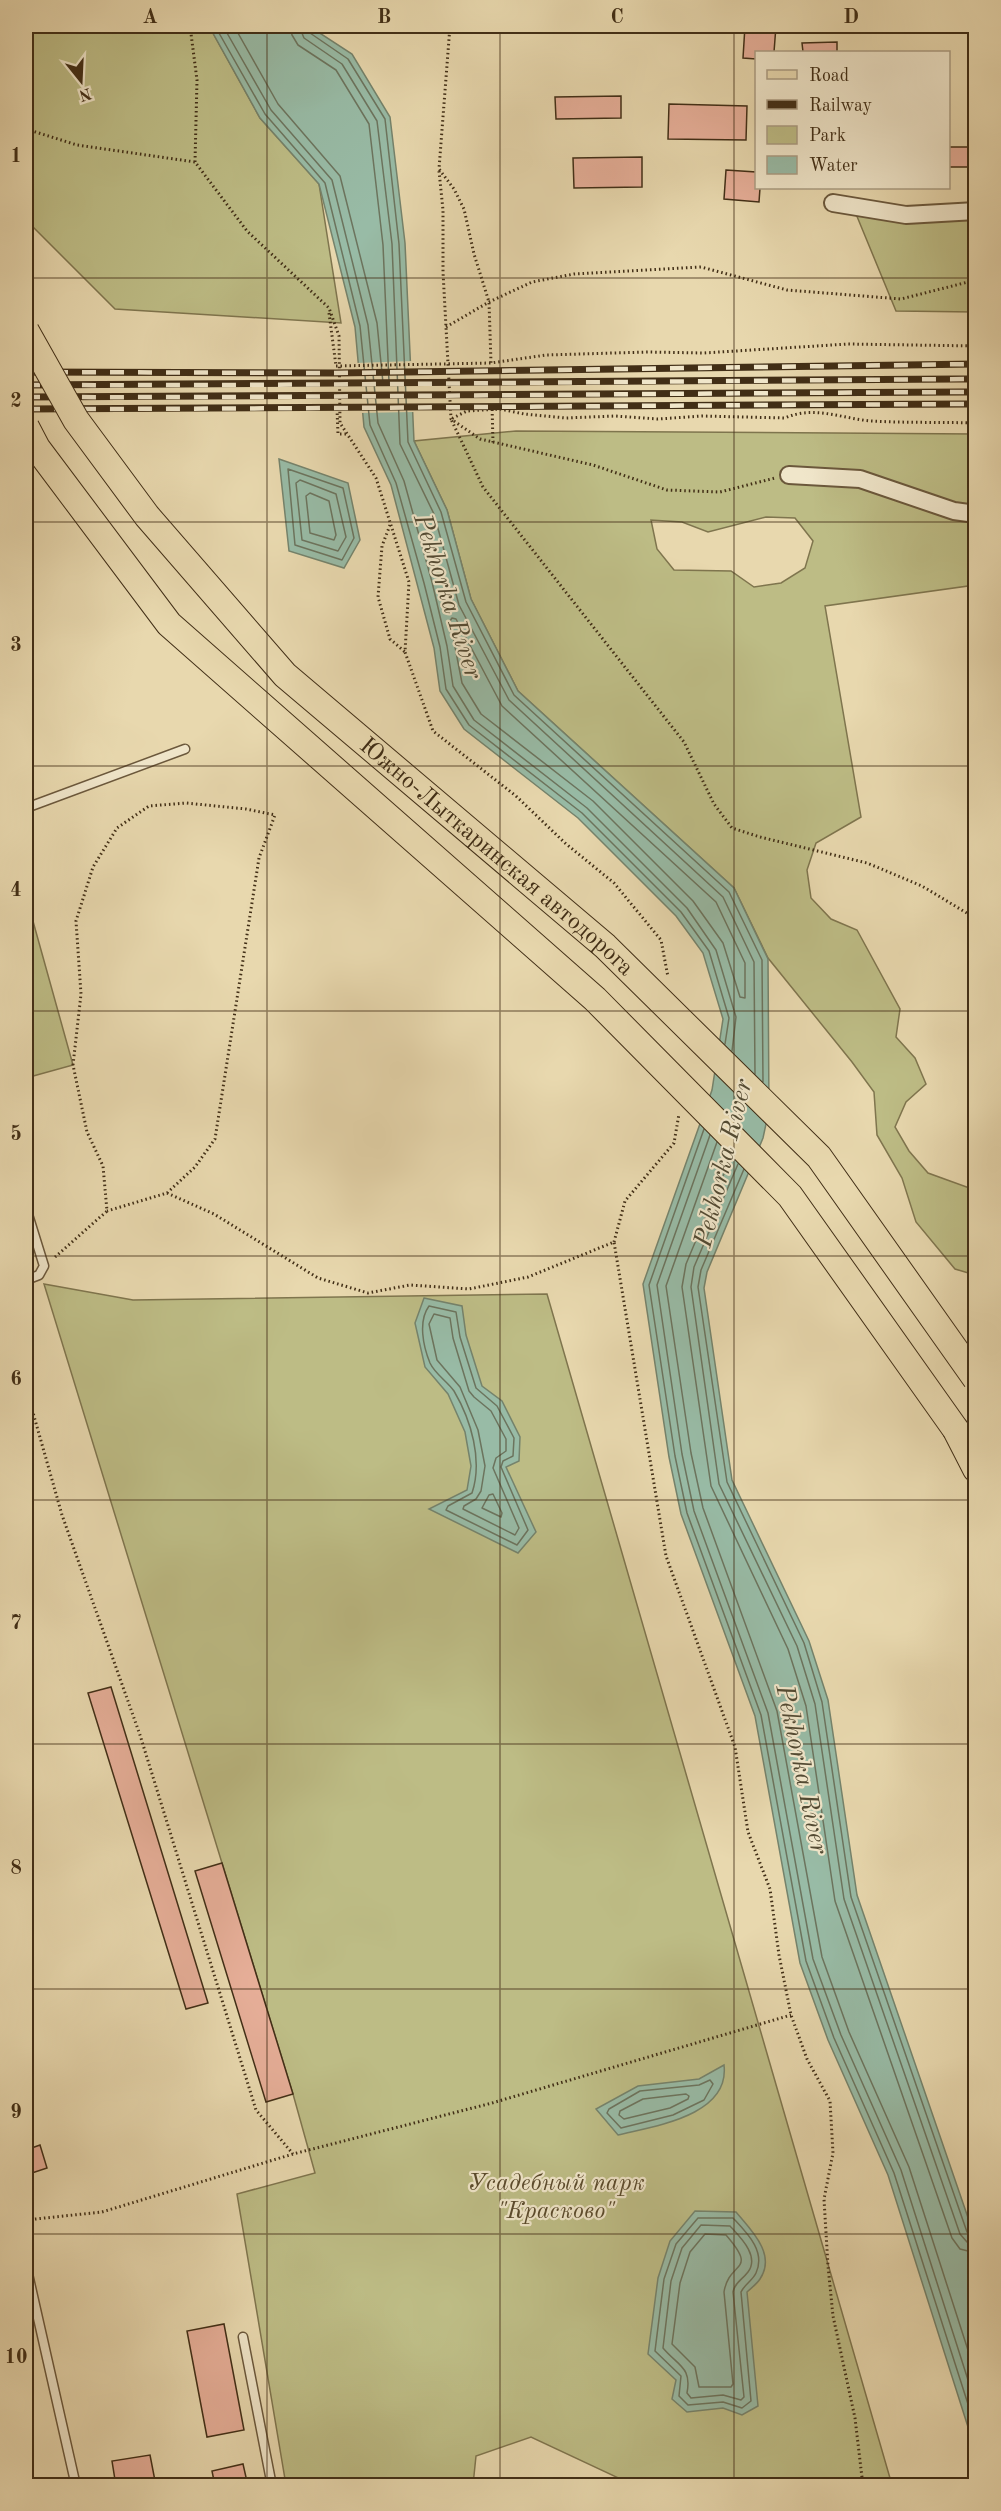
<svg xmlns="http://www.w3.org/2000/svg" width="1001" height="2511" font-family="'Old Standard TT',serif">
<rect width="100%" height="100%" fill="#e8d8ae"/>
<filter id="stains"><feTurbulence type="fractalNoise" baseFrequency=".00333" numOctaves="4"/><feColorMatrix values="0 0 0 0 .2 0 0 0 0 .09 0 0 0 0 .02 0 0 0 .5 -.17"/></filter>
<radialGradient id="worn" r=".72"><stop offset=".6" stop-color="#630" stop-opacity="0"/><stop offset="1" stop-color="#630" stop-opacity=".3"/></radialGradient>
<path fill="#bdbc85" stroke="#7f754e" stroke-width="1.5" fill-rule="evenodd" d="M26 26H209L260 118 319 184 341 323 115 309 26 220Z
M975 209V312L896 311 856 214Z
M516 431 975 434V585L825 606 861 817 816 843 807 870 811 898 831 919 857 930 900 1009 896 1037 915 1058 926 1084 906 1102 895 1127 909 1151 928 1173 975 1190V1275L955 1269 916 1222 902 1178 877 1135 874 1092 852 1062 768 958 734 888 518 691 471 599 447 510 414 441ZM766 517 795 518 813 541 805 568 781 583 754 587 731 571 674 570 657 549 651 520 682 522 708 532Z
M26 896 73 1065 26 1078Z
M44 1284 133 1300 547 1294 892 2485H628L625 2481 531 2437 476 2456 473 2485H286L237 2194 315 2173 293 2094Z"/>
<path fill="#98bba6" stroke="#75836c" stroke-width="1.5" d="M209 26H309L352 54 390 117 405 243 414 441 447 510 471 599 518 691 734 888 768 959 769 1110 763 1138 707 1272 704 1288 732 1480 809 1641 828 1700 857 1895 975 2238V2449L888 2175 828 2040 800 1963 755 1716 681 1514 669 1457 643 1284 712 1090 723 1019 703 953 676 916 578 818 464 729 440 691 434 648 391 485 364 427 355 327 319 184 260 118Z
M279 459 348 483 360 540 344 568 289 551Z
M424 1298 462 1306 466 1335 482 1386 502 1401 520 1437 519 1461 506 1467 536 1532 518 1553 429 1509 467 1490 471 1466 465 1432 448 1394 425 1367 415 1323Z
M724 2065C730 2116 654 2126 618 2135L596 2109 638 2086 699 2079Z
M695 2211 736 2212C750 2229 777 2254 760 2279 757 2284 751 2288 747 2292L758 2406 742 2415 723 2408 687 2412 672 2399 676 2380 648 2354 658 2278 670 2241Z"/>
<path fill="#e8d8ae" d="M413 361 415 412 360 413 355 363Z"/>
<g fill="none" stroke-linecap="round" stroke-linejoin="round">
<path stroke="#6c745e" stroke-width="1.5" d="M215 26 265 114 325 183 360 326 370 425 396 483 424 583 440 647 446 689 469 725 582 813 681 912 709 951 729 1018 725 1044
M223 26 271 110 332 180 368 325 378 423 404 481 432 582 447 646 453 686 474 720 587 808 687 908 716 950 736 1017 732 1051
M234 26 278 104 340 176 377 323 383 383 386 385 389 382 383 245 369 124 336 70 298 45 292 35 290 26
M299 26 304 38 342 64 377 121 392 244 400 444 434 514 459 605 509 700 723 897 754 962 755 1074
M307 26 310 33 348 59 385 119 399 244 408 442 441 512 466 602 514 695 729 892 762 960 763 1082
M288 469 343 488 354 538 342 560 295 545Z
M300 480 336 494 346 537 338 551 302 540 296 483Z
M310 493 329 501 336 535 334 540 310 533 306 496Z
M452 618 456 619 502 706 716 902 745 963V998L740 997 723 943 693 901 593 801 481 714 462 683 450 621Z
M704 1129 649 1285 675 1456 687 1513 761 1715 806 1961 834 2038 894 2173 976 2429
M710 1135 657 1285 682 1454 694 1511 768 1713 813 1959 841 2035 901 2170 976 2405
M717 1142 666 1286 691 1453 703 1508 777 1711 822 1957 849 2032 909 2167 976 2375
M731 1157 686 1264 682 1287 711 1486 788 1649 806 1706 835 1901 952 2238 960 2249 976 2253
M738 1164 694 1267 691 1287 719 1484 797 1646 815 1704 844 1899 960 2234 967 2242 976 2244
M744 1169 701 1270 698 1287 727 1482 804 1643 822 1702 851 1897 967 2232 970 2235 976 2236
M429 1306 456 1312 460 1337 476 1388 497 1406 514 1438 513 1456 503 1461 501 1467 528 1530 517 1545 446 1510 448 1506 472 1493C483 1460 471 1420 454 1391 447 1381 435 1374 430 1363 423 1346 418 1321 429 1306Z
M434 1314 450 1318 453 1338 469 1391 474 1397 491 1411 506 1439V1451L496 1458 493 1468 519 1528 515 1535 463 1509 464 1506 476 1499 481 1491 485 1466 478 1430 460 1387 437 1360 429 1324Z
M493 1494 502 1513 501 1517 482 1508 489 1495Z
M710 2080 713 2084 704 2100 673 2115 621 2128 607 2113 609 2109 640 2091 699 2085Z
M686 2094 689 2096 688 2099 670 2108 624 2119 619 2115 620 2111 643 2099Z
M698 2218H733C747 2233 766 2251 756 2273 753 2280 744 2285 741 2292L751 2401 742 2408 723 2402 688 2405 679 2396 681 2376 655 2351 664 2279 676 2244Z
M701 2225 730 2226C740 2237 760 2256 748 2272 742 2280 735 2282 733 2292L744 2397 741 2400 723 2395 691 2398 687 2393C692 2367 678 2366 663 2348L671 2281 682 2248Z
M705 2234 726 2235C759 2273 729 2260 724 2292L733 2384 731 2387H699L695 2367 672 2344 680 2283 690 2252Z"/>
</g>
<path fill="#e6ae98" stroke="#412e16" stroke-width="1.5" d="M745 26H776L774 52H756V59L743 58Z
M837 42V52H803L802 43Z
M621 96V118L556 119 555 97Z
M669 104 747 106 746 140 668 139Z
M948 147H969V167H948Z
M642 157V187L574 188 573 158Z
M726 170 756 172V188H760L759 202 724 199Z
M111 1687 208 2003 186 2009 88 1693Z
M222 1863 293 2094 266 2102 195 1871Z
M40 2145 47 2168 26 2175V2150Z
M224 2324 244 2430 207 2437 187 2331Z
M150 2455 156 2486H116L112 2461Z
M243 2464 248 2486H215L212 2471Z"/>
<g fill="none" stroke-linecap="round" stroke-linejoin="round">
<g stroke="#6b583c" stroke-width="11">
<path id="service" d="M26 808 185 749
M26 1208 44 1266 39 1275 26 1280
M26 2265 76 2486
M243 2337 272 2486"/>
</g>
<g stroke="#6b583c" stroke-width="20">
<path id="minor" d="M833 203 906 215 976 211
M789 475 860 479 954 511 976 514"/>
</g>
<g stroke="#412e16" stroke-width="28">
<path id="primary" d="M956 1430 976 1469"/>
</g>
<path stroke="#412e16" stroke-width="3" stroke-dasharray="1.5 3" stroke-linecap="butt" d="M190 26 197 80 195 162
M450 26 439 169 454 189 464 209 474 254 489 302 491 363 546 355 648 352 704 353 848 344 976 346
M26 129 77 145 195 162 247 231 329 308 339 336 340 423 376 478 409 582 405 652 433 731 516 796 565 843 614 883 661 940 668 977
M439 171 443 210V272L451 419 480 439 593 465 667 490 720 492 775 478
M329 313 336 366
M446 327 489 302 532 282 574 274 701 267 787 290 901 299 976 280
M492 405 493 443
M337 409 338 434H348
M976 423C941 422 906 423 872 421 843 419 814 405 785 418L702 416 658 419 615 416 566 418 524 414 500 409 467 411 451 419 483 487 684 742 714 804 732 828 760 837 867 863 922 886 970 915 976 922
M390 525 382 546 378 597 390 639 405 652
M167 1193 214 1214 318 1278 368 1293 410 1285 469 1289 528 1277 614 1242 666 1556 735 1747 748 1832 770 1889 779 1955 791 2015 807 2059 830 2101 833 2153 824 2199 828 2266 833 2316 855 2418 863 2486
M614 1242 625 1201 674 1143 679 1114
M55 1257 107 1211 103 1166 87 1132 73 1065 81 994 76 921 93 867 117 828 149 806 186 803 246 809 275 815 259 858 215 1139 195 1167 167 1193 107 1211
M26 1388 62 1515 140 1735 256 2110 293 2154
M26 2220 102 2212 293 2154 492 2103 791 2015"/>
<use href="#service" stroke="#f0e6ca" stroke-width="8"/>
<use href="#minor" stroke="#f0e6ca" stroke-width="16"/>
<use href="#primary" stroke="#e8d8ae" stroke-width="26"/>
<g stroke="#412e16" stroke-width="7">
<path id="rail" d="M26 372 336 373 976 364
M26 385C342 386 659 381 976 379
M26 397C342 398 659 393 976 392
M26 409C342 409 659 405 976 404"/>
</g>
<use href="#rail" stroke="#f0e6ca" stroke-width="4.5" stroke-dasharray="14" stroke-linecap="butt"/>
<g stroke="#412e16" stroke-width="28" stroke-linecap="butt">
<g id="primary-bridge">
<path id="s1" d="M26 331 76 420 147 516 285 675 605 946 819 1157 976 1379"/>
<path d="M26 427 37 448 169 624 595 999 790 1196 956 1430"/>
</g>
</g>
<path stroke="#412e16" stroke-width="3" stroke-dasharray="1.5 3" stroke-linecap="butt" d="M336 366 491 363"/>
<use href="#primary-bridge" stroke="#e8d8ae" stroke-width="26"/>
</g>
<path fill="none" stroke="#412e16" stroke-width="1.5" stroke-opacity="0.55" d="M267 26V2486M500 26V2486M734 26V2486M26 278H976M26 522H976M26 766H976M26 1011H976M26 1256H976M26 1500H976M26 1744H976M26 1989H976M26 2234H976"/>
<g text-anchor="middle" stroke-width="4.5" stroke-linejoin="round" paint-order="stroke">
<g font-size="24" fill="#412e16" stroke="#f0e6ca">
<text dy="8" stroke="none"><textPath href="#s1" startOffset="711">Южно-Лыткаринская автодорога</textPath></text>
</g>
<g font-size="24" font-style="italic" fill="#5a4a2c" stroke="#f0e6ca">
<text x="556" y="2190">Усадебный парк<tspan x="556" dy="28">"Красково"</tspan></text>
</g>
<g font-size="26" font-style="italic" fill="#524a33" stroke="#f0e6ca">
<text transform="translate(449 596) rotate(72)" y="9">Pekhorka River</text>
<text transform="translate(722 1163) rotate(-76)" y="9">Pekhorka River</text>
<text transform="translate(803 1769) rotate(78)" y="9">Pekhorka River</text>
</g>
</g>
<rect width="1001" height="2511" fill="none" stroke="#e8d8ae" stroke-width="66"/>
<rect x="755" y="51" width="195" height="138" fill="#f0e6ca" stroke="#aa9c82" stroke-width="1.5"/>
<rect x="767" y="70" width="30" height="9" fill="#e8d8ae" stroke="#aa9c82" stroke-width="1.5"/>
<text x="809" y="81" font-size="18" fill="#412e16">Road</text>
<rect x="767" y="100" width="30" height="9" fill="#412e16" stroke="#aa9c82" stroke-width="1.5"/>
<text x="809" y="111" font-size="18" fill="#412e16">Railway</text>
<rect x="767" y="126" width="30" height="18" fill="#bdbc85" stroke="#aa9c82" stroke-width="1.5"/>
<text x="809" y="141" font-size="18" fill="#412e16">Park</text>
<rect x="767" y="156" width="30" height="18" fill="#98bba6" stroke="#aa9c82" stroke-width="1.5"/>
<text x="809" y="171" font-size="18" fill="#412e16">Water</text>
<g transform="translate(81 81) rotate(162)" stroke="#f0e6ca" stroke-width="4.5" paint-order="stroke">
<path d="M0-4.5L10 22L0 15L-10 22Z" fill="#412e16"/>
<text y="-9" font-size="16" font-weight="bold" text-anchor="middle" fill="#412e16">N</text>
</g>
<rect x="33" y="33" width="935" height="2445" fill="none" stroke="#412e16" stroke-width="2"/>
<g font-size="20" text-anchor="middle" font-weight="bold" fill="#412e16">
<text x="150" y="23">A</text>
<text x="384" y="23">B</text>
<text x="617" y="23">C</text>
<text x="851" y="23">D</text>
<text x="16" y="162">1</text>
<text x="16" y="407">2</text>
<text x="16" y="651">3</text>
<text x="16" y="896">4</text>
<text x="16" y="1140">5</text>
<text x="16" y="1385">6</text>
<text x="16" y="1629">7</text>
<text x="16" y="1874">8</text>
<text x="16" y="2118">9</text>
<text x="16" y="2363">10</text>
</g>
<rect width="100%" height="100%" filter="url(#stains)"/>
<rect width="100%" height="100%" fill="url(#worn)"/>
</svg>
